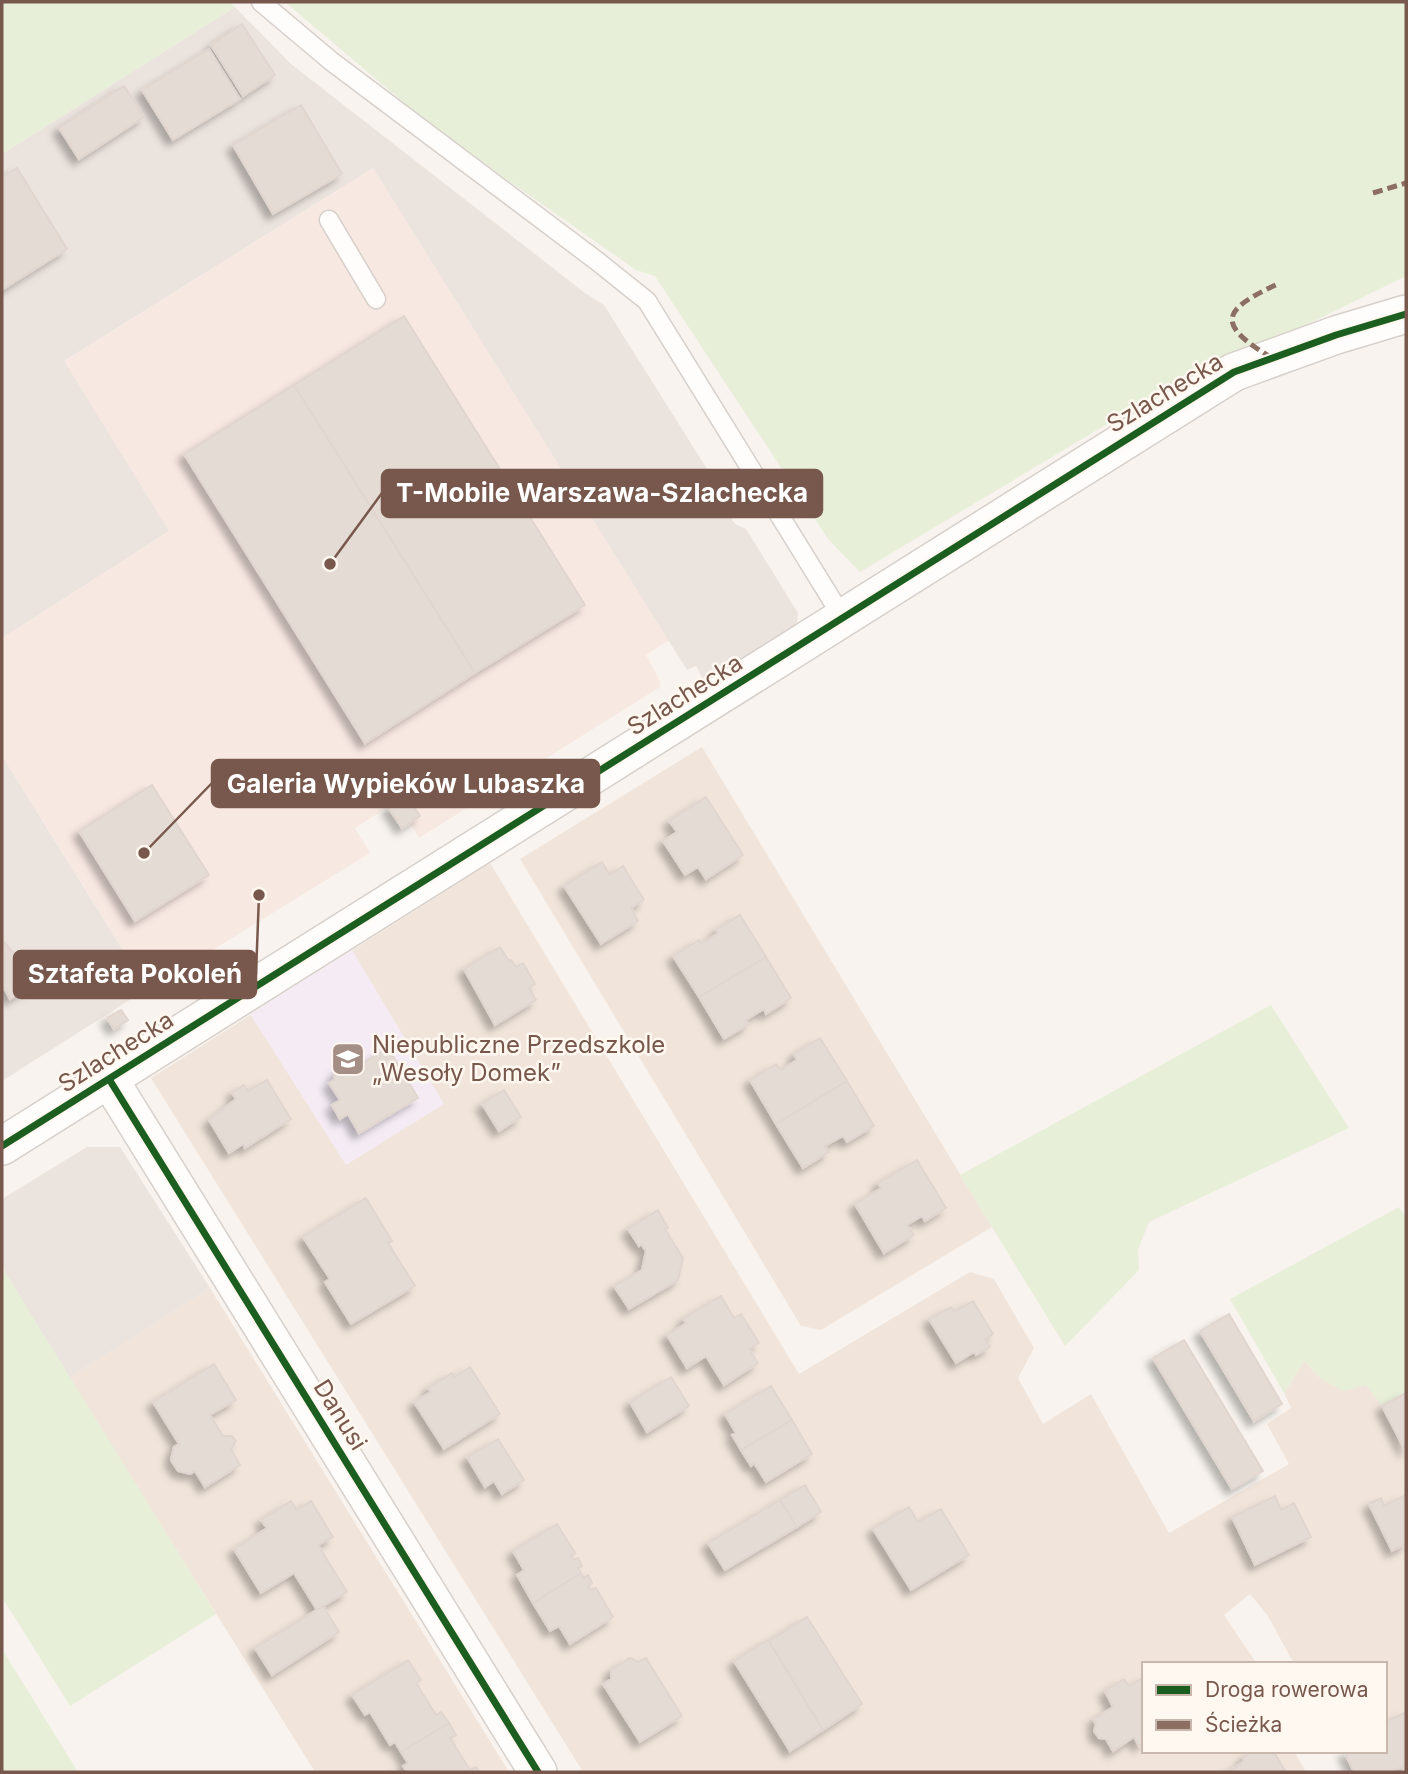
<svg xmlns="http://www.w3.org/2000/svg" width="1408" height="1774" font-family="Inter,sans-serif">
<defs>
<filter id="shadow"><feDropShadow dx="-6" dy="6" stdDeviation="3.5" flood-color="#0004"/></filter>
</defs>
<rect width="100%" height="100%" fill="#f8f3ee"/>
<path fill="#f1e5db" d="M702 747 992 1227 821 1330 801 1326 520 859Z
M490 863 799 1374 970 1272 994 1279 1034 1348 1018 1378 1043 1424 1091 1394 1169 1533 1289 1464 1267 1424 1291 1408 1284 1393 1304 1361 1321 1379 1366 1385 1382 1405 1406 1393V1772H1354L1344 1751H1385V1664H1294L1268 1616 1250 1594 1224 1615 1257 1664H1144V1751H1294L1306 1772H583L151 1078Z
M210 1288 509 1772H315L69 1378Z"/>
<path fill="#f8e8e2" d="M373 168 669 640 646 655 660 681V687L419 838 410 823 402 828 388 807 355 828 370 853 148 990 2 756V638L169 531 63 362Z"/>
<path fill="#ebe3de" d="M235 7 291 64 585 293 604 305 719 488 718 498 727 512 735 524 746 529 798 613 797 624 705 683 696 666 687 670 373 168 64 361 169 531 2 638V154Z
M2 756 147 989 2 1081Z
M87 1147H120L210 1288 69 1378 2 1267V1199Z"/>
<path fill="#f4ebf4" d="M352 950 444 1104 346 1165 250 1014Z"/>
<path fill="#e7efd9" d="M2 2H229L235 7 2 154Z
M285 2H1406V276L1257 349 1169 387 860 572 828 539 655 276 636 270 435 129Z
M1271 1005 1349 1128 1149 1222 1138 1250 1139 1270 1065 1346 960 1175Z
M1399 1207 1406 1218V1393L1382 1406 1366 1385 1344 1391 1321 1379 1304 1361 1284 1393 1230 1299Z
M2 1267 216 1614 70 1706 2 1597Z
M2 1649 78 1772H2Z"/>
<path fill="#e5dbd5" stroke="#e1d6cf" stroke-width="2" filter="url(#shadow)" d="M242 24 275 75 243 96 211 45Z
M209 49 240 99 173 140 142 90Z
M124 86 144 117 79 159 59 128Z
M301 105 342 174 273 214 233 145Z
M17 168 67 249 2 290V177Z
M404 316 585 605 475 673 294 385Z
M294 385 475 673 365 743 184 454Z
M152 785 209 875 135 921 79 831Z
M406 795 420 816 402 828 388 807Z
M706 797 743 855 706 879 698 867 685 875 663 841 677 832 669 821Z
M602 862 610 875 623 866 644 900 631 908 638 921 601 944 564 886Z
M740 915 766 957 699 997 673 956 699 940 701 944 718 933 716 930Z
M2 940 23 964 26 962 38 982 10 999 4 988 2 990Z
M500 947 509 961 511 960 516 967 523 963 535 984 529 988 536 1000 495 1025 464 969Z
M766 957 791 998 766 1014 764 1009 746 1020 749 1024 724 1039 699 997Z
M121 1010 128 1020 114 1029 107 1018Z
M820 1038 847 1081 776 1124 750 1080 776 1064 780 1070 797 1060 794 1054Z
M388 1048 418 1098 359 1133 348 1114 340 1119 332 1105 340 1100 329 1083 334 1080 335 1073 346 1065 352 1069Z
M267 1080 291 1119 245 1148 243 1144 229 1153 209 1120 236 1099 232 1093 244 1085 248 1091Z
M847 1081 874 1126 847 1142 843 1136 825 1146 829 1152 803 1168 776 1124Z
M504 1090 521 1117 499 1131 482 1104Z
M917 1160 946 1208 925 1221 922 1216 907 1225 914 1235 884 1253 855 1204 881 1188 878 1183Z
M366 1198 392 1241 388 1243 415 1286 351 1324 325 1282 330 1279 303 1237Z
M658 1210 668 1228 665 1229 683 1258 678 1280 629 1309 614 1286 642 1270 646 1251 641 1244 639 1246 628 1229Z
M721 1296 734 1318 741 1314 759 1343 749 1349 758 1363 724 1385 706 1356 687 1368 667 1335 686 1323 683 1319Z
M973 1301 993 1334 985 1339 990 1347 976 1355 974 1352 956 1363 929 1319 951 1307 954 1312Z
M1229 1314 1282 1404 1254 1421 1200 1331Z
M1184 1340 1263 1471 1232 1489 1153 1358Z
M214 1364 236 1400 210 1415 223 1436H232L236 1441 231 1449 240 1465 205 1487 195 1471 190 1474 178 1471 171 1460 174 1447 179 1444 153 1402Z
M470 1367 500 1414 444 1449 414 1402 431 1392 428 1388 452 1373 454 1377Z
M671 1377 689 1406 647 1432 630 1402Z
M771 1386 792 1420 741 1450 732 1435 736 1433 725 1414Z
M1406 1393V1452L1382 1406Z
M792 1420 812 1454 766 1482 754 1463 751 1466 741 1450Z
M498 1439 524 1480 502 1494 494 1481 485 1487 467 1457Z
M805 1485 821 1512 797 1527 780 1500Z
M1406 1495V1544L1392 1551 1369 1504 1381 1498 1384 1506Z
M1275 1496 1281 1510 1294 1503 1311 1537 1255 1565 1232 1517Z
M780 1500 797 1527 725 1570 708 1543Z
M291 1501 297 1510 311 1501 333 1537 318 1545 347 1592 317 1610 294 1573 261 1593 234 1549 267 1528 261 1520Z
M909 1507 918 1522 941 1509 969 1555 911 1590 873 1529Z
M557 1524 575 1553 571 1556 574 1560 578 1558 582 1566 578 1568 581 1573 533 1603 517 1575 524 1570 513 1551Z
M581 1573 584 1578 588 1575 592 1583 588 1586 591 1590 596 1588 613 1617 570 1644 559 1626 550 1631 533 1603Z
M323 1606 339 1632 272 1675 255 1648Z
M807 1617 862 1704 823 1730 769 1641Z
M768 1640 823 1730 790 1751 734 1661Z
M630 1658 638 1662 646 1658 682 1716 640 1742 603 1684 611 1679V1670Z
M408 1660 421 1680 416 1683 436 1715 441 1712 449 1723 401 1752 395 1742 390 1745 370 1712 365 1715 352 1695Z
M1144 1677V1742L1139 1746 1134 1737 1113 1751 1106 1739 1099 1738 1094 1731 1096 1724 1093 1719 1113 1707 1105 1691 1124 1679 1129 1686Z
M1406 1712V1765L1395 1770 1396 1772H1354L1344 1751H1385V1722Z
M449 1723 456 1735 450 1738 470 1770 476 1767 479 1772H407L403 1766 408 1763 401 1752Z
M1253 1751H1273L1286 1772H1228L1244 1761 1243 1758Z"/>
<g fill="none" stroke-linecap="round" stroke-linejoin="round">
<g stroke="#d7cfca" stroke-width="21">
<path id="service" d="M261 2 331 61 597 261 647 301 843 618
M329 220 376 299"/>
</g>
<g stroke="#d7cfca" stroke-width="40">
<path id="minor" d="M109 1079 538 1772
M2 1146 1234 372 1336 335 1406 314"/>
</g>
<use href="#service" stroke="#fefdfc" stroke-width="18"/>
<use href="#minor" stroke="#fefdfc" stroke-width="37"/>
<path stroke="#8d6e63" stroke-width="5" stroke-dasharray="10 5" stroke-linecap="butt" d="M1373 193 1406 183
M1272 358C1215 324 1221 310 1278 284"/>
<g stroke="#fff8f0" stroke-width="11">
<path id="cycleway" d="M109 1079 538 1772
M2 1146 1234 372 1336 335 1406 314"/>
</g>
<use href="#cycleway" stroke="#1b5e20" stroke-width="7"/>
</g>
<defs>
<g id="school-square" transform="scale(1.75)"><rect x="-9" y="-9" width="18" height="18" rx="4" fill="#a58e85" stroke="#fff8f0"/><path d="M0-5L7-2L0 1L-7-2ZM-4 1L0 2.5L4 1V4Q0 6-4 4Z" fill="#fff"/></g>
</defs>
<g fill-rule="evenodd">
<use href="#school-square" x="348" y="1059"/>
</g>
<g text-anchor="middle" stroke-width="5" stroke-linejoin="round" paint-order="stroke">
<g font-size="24" fill="#78584c" stroke="#fff8f0">
<text transform="translate(1165 393) rotate(-31)" y="8">Szlachecka</text>
<text transform="translate(685 695) rotate(-32)" y="8">Szlachecka</text>
<text transform="translate(116 1052) rotate(-32)" y="8">Szlachecka</text>
<text transform="translate(340 1415) rotate(58)" y="8">Danusi</text>
</g>
<g font-size="24" fill="#78584c" stroke="#fff8f0" text-anchor="start">
<text x="372" y="1053">Niepubliczne Przedszkole<tspan x="372" dy="28">„Wesoły Domek”</tspan></text>
</g>
</g>
<path fill="none" stroke="#78584c" stroke-width="2.5" d="M330 564L382 493M144 853L212 783M259 895L256 974"/>
<g fill="#78584c" stroke="#fff8f0" stroke-width="2.5">
<circle cx="330" cy="564" r="7"/>
<circle cx="144" cy="853" r="7"/>
<circle cx="259" cy="895" r="7"/>
</g>
<g fill="#78584c" stroke="#78584c" stroke-width="2.5">
<rect x="382" y="470" width="440" height="47" rx="7"/>
<rect x="212" y="760" width="387" height="47" rx="7"/>
<rect x="14" y="951" width="242" height="47" rx="7"/>
</g>
<g font-size="26" text-anchor="middle" font-weight="bold" fill="#fff">
<text x="602" y="502">T-Mobile Warszawa-Szlachecka</text>
<text x="406" y="793">Galeria Wypieków Lubaszka</text>
<text x="135" y="983">Sztafeta Pokoleń</text>
</g>
<rect width="1408" height="1774" fill="none" stroke="#78584c" stroke-width="7"/>
<rect x="1142" y="1662" width="245" height="91" fill="#fff8f0" stroke="#c9b8ae" stroke-width="2"/>
<rect x="1156" y="1685" width="35" height="10" fill="#1b5e20" stroke="#c9b8ae" stroke-width="2"/>
<text x="1205" y="1697" font-size="21" fill="#78584c">Droga rowerowa</text>
<rect x="1156" y="1720" width="35" height="10" fill="#8d6e63" stroke="#c9b8ae" stroke-width="2"/>
<text x="1205" y="1732" font-size="21" fill="#78584c">Ścieżka</text>
</svg>
